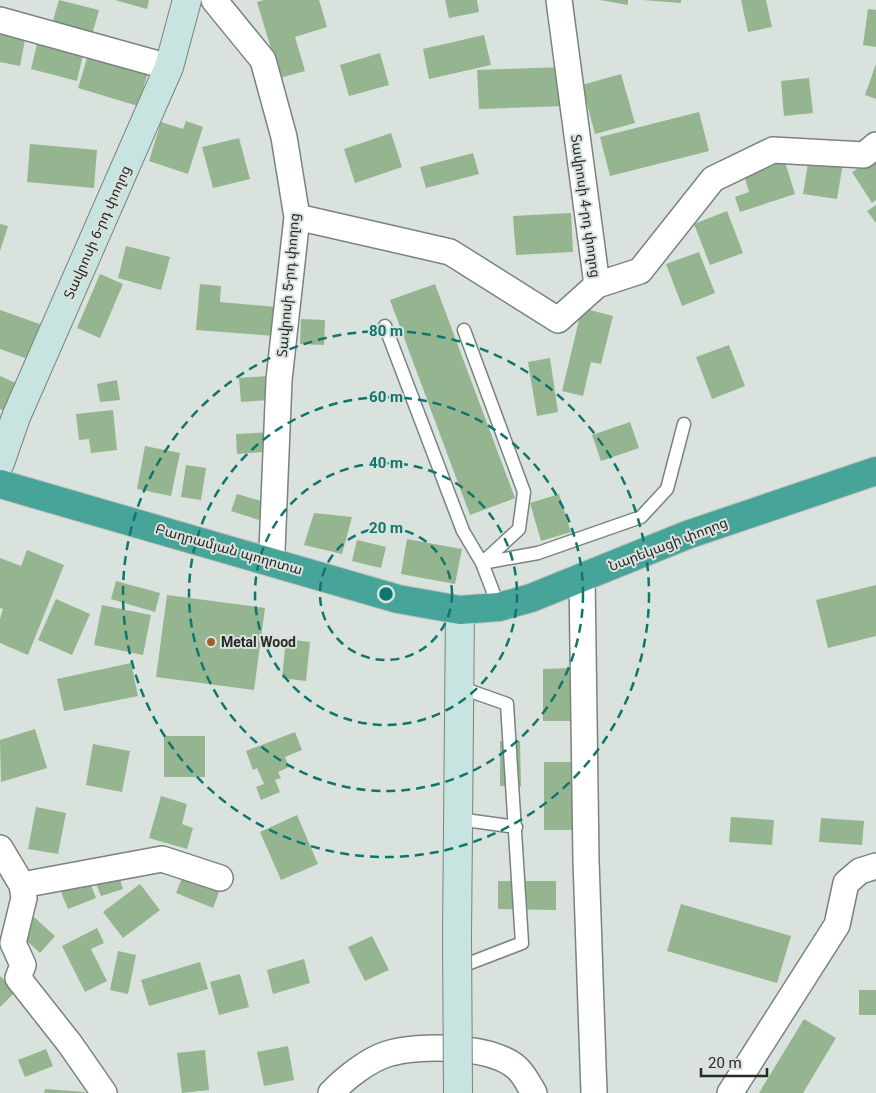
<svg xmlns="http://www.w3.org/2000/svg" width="876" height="1093" font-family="Roboto,'Noto Sans Armenian',sans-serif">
<rect width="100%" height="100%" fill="#d9e2dd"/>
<path fill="#94b58f" d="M59 0 99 10 92 35 52 24Z
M115 0H149L147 9Z
M264 0H319L327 27 295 37 305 71 280 78 257 2Z
M445 0H477L479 12 449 18Z
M600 0H628V5Z
M642 0H681V3Z
M741 0H766L772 27 748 32Z
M868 9 876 10V47L863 45Z
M0 29 26 34 20 66 0 62Z
M484 35 491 65 429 79 423 49Z
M37 44 83 55 77 81 31 69Z
M380 53 389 85 349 96 340 65Z
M88 55 148 72 138 106 78 88Z
M876 64V99L865 95Z
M563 67 564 106 479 109 477 70Z
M621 74 635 123 595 134 582 85Z
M809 78 813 113 784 116 781 81Z
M699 112 709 151 610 176 600 137Z
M186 121 203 127 188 174 149 161 161 122 183 129Z
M391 133 402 167 355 183 344 149Z
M239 138 250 179 213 188 202 147Z
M30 144 97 150 94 188 27 182Z
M473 153 479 174 426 188 420 167Z
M809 157 843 163 837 199 803 194Z
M876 157V200L872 203 852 172Z
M784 159 795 194 740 212 735 197 749 192 743 172Z
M876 205V223L867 211Z
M727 211 743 253 710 265 694 224Z
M571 213 573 252 516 255 513 216Z
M0 224 8 226 0 251Z
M126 246 170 257 161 290 118 278Z
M699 252 715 293 682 306 666 264Z
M100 274 123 284 100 338 77 328Z
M200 284 221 286 220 302 277 307 275 336 196 330Z
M435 284 515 498 470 515 390 300Z
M582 308 613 316 601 364 591 362 583 396 562 391Z
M0 310 48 327 36 362 0 349Z
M301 319 325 320 324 345 300 344Z
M729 345 745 386 712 399 696 357Z
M550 358 558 412 537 416 528 362Z
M0 376 20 385 8 413 0 409Z
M268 376 270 400 241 402 239 378Z
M117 380 120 400 100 402 97 384Z
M113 410 117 450 91 453 89 439 79 440 76 414Z
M630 422 639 448 601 461 592 435Z
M274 432 275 451 237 454 236 434Z
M145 446 180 453 171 496 137 489Z
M186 465 206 468 201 500 181 497Z
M237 494 265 502 259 520 231 511Z
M559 494 571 532 541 541 530 503Z
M314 513 352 517 342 554 304 545Z
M407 539 462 549 455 584 401 574Z
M357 540 386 547 381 568 352 561Z
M27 550 64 565 28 655 0 643V619L3 609 0 608V558L21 566Z
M116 581 160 593 155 612 111 599Z
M876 585V636L828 648 816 600Z
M167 595 265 608 254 690 156 677Z
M56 599 90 614 72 655 38 640Z
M102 605 151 615 143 655 94 645Z
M286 639 310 642 306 681 282 678Z
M131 663 138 696 64 711 57 679Z
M572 668V721H543V669Z
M35 729 47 768 1 782 0 740Z
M295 732 302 750 285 757 289 767 278 772 281 778 275 780 280 792 261 800 256 787 264 784 257 768 253 770 246 751Z
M164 736H205V777H164Z
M500 741H520L521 786H500Z
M93 744 130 751 122 792 86 785Z
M544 762H578V830H544Z
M161 796 187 804 182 824 193 828 187 849 149 838Z
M36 807 66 813 58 854 28 849Z
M297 815 318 864 281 880 260 832Z
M731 817 774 820 772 845 729 842Z
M821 818 864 821 862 845 819 842Z
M118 873 123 889 101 896 95 881Z
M184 873 221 887 213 908 176 893Z
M89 880 96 898 68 909 61 892Z
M498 881H556V910L498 909Z
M140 884 160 910 123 938 103 912Z
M681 904 791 936 777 983 667 951Z
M34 917 55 936 40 953 19 934Z
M97 928 104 943 91 949 107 981 85 992 62 946Z
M372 936 389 970 365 981 348 947Z
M118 951 136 955 128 994 110 990Z
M304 959 310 983 273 994 267 970Z
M200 962 208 989 149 1006 141 980Z
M240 974 249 1007 219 1015 210 982Z
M0 976 16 991 0 1007Z
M859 990H876V1015H859Z
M804 1019 836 1038 803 1093H759Z
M288 1046 294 1080 264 1086 257 1052Z
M46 1049 53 1066 25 1077 18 1060Z
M205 1050 209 1090 182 1093 177 1053Z
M45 1089 85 1092V1093H44Z"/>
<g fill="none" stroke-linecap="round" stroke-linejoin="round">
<g stroke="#7a837e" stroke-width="15">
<path id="lane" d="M385 326 463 531 482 563 499 607
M464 330 524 492 519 529 482 563 538 553 641 517 667 489 684 424
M458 819 516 827
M457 968 522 943 507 704 459 687"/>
</g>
<g stroke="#7a837e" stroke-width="28">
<path id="street" d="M214 0 263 60 284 137 297 217 279 380 272 550 269 560
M559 0 597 285
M0 20 169 67
M297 217 450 252 558 320 597 285 640 271 713 179 773 150 864 155 876 145
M582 577 586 860 594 1093
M0 848 22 885 24 898 13 943 23 965
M22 885 162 859 220 878
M23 965 18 978 70 1044 104 1093
M331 1093C344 1079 368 1060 387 1054 419 1044 491 1045 517 1068 524 1074 529 1085 534 1093
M730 1093 837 925 846 883 860 871 876 866"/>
</g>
<g stroke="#7a837e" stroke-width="30">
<path id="secondary" d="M0 463 16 417 169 67 187 0
M457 936 460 610"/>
</g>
<g stroke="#bebfbe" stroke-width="30">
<path id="highway" d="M0 484 398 599 460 610 499 607 531 598 687 535 876 471"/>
</g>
<use href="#lane" stroke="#fff" stroke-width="12"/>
<use href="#street" stroke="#fff" stroke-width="25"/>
<use href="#secondary" stroke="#c8e4e0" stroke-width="28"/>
<use href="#highway" stroke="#46a499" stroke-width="28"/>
<g stroke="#7a837e" stroke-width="30" stroke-linecap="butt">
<path id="secondary-bridge" d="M457 936 458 1093"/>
</g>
<use href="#secondary-bridge" stroke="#c8e4e0" stroke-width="28"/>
</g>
<g fill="none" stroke="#0f766e" stroke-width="2.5" stroke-dasharray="9 6">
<circle cx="386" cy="594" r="66"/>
<circle cx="386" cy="594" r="131"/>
<circle cx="386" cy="594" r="197"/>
<circle cx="386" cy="594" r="263"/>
</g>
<circle fill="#a3602f" stroke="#d9e2dd" stroke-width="2" cx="211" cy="642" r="5"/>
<g text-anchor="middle" stroke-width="4" stroke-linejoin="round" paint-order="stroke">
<g font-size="14" fill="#272a28" stroke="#d9e2dd">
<text transform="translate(586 206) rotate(82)" y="5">Տավրոսի 4-րդ փողոց</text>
<text transform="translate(97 232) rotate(-66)" y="5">Տավրոսի 6-րդ փողոց</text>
<text transform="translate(288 285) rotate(-85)" y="5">Տավրոսի 5-րդ փողոց</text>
<text transform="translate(668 544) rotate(-21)" y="5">Նարեկացի փողոց</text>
<text transform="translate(229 549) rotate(16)" y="5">Բաղրամյան պողոտա</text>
</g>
<g font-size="14" font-weight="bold" fill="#272a28" stroke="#d9e2dd" text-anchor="start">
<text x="221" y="647">Metal Wood</text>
</g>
</g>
<circle cx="386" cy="594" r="8" fill="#0f766e" stroke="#d9e2dd" stroke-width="2.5"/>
<g font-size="15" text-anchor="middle" font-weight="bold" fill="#0f766e" stroke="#d9e2dd" stroke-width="4" stroke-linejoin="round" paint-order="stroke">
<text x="386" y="336">80 m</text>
<text x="386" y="402">60 m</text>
<text x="386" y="468">40 m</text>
<text x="386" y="533">20 m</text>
</g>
<path d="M701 1068v8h66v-8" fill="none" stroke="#272a28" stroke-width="2.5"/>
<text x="708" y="1068" font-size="15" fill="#272a28" stroke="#d9e2dd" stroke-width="4" paint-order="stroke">20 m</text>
</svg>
